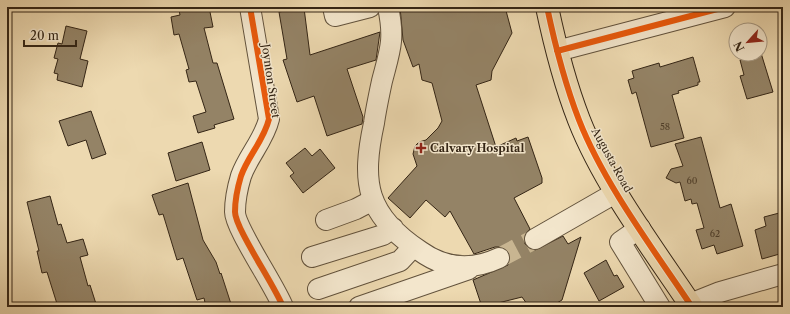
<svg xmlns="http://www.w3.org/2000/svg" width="790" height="314" font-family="'Libre Caslon Text',serif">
<rect width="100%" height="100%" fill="#edd9b0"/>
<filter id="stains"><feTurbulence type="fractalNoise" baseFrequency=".005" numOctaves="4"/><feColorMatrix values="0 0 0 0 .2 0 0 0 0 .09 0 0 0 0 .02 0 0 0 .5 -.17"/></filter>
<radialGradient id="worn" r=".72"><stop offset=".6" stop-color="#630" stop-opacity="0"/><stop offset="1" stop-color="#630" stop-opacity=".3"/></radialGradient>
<path fill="#948366" stroke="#342515" d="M189 7H209L213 27 204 28 213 63H217L234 119 214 125 215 128 198 133 193 116 206 112 196 81 189 82 186 70 189 69 179 34 174 35 171 17 180 15 179 10Z
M400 7H505L512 33 492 71 491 80 476 85 496 147 516 138 517 141 528 137 542 178V183L514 198 530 229 525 234V244L530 249 535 250 563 236 568 244 581 237 562 300 550 307H536L527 304 522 297 482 307 473 280 508 265 510 259 506 249 501 247H495L474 254 450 211 445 217 426 200 410 218 388 198 417 166 413 154 415 146 419 142 426 140 438 128 442 121 432 83 422 80 419 64 413 67 403 40Z
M304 8 310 55 380 32 376 60 347 69 363 117 362 124 327 136 314 96 297 102 283 60 287 59 279 12Z
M66 26 87 31 80 59 88 61 82 87 57 80 58 74 54 73 58 59 54 58 58 43 62 44Z
M761 53 773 92 747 99 740 76 744 75 740 60Z
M693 57 700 82H698V85L678 91 679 93 672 95 684 138 651 147 636 92 632 94 628 80 634 78 632 71 659 63 660 67Z
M91 111 106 154 92 159 86 140 68 146 59 121Z
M701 137 720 208 731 204 743 246 717 254 714 245 702 249 696 230 704 228 697 203 692 204 691 199 685 201 680 182 676 183 666 178 671 169 683 166 675 144Z
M202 142 210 170 176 181 168 153Z
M305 148 312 156 320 149 335 168 303 193 290 176 294 173 286 163Z
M188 183 203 240 216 262 220 274 221 273 232 307H206L204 298 197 300 183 258 177 260 163 214 159 215 152 195Z
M50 196 58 225 61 224 67 243 83 239 88 255 80 257 88 286 90 285 97 307H58L47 272 42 273 37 251H39L27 202Z
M783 212V253L762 259 755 230 766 226 764 217Z
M606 260 614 276 617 275 624 287 599 301 584 273Z"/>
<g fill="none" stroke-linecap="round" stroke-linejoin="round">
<path stroke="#c8b591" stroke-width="20" stroke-dasharray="20 10" stroke-linecap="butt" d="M499 258 535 239"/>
<g stroke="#62523c" stroke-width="22">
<path id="minor" d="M250 7 269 119C264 140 248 156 241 176 238 186 235 202 235 212 235 228 275 286 283 307
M333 7 335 16 370 7
M388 7C395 40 390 50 382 81 379 95 376 109 374 123 361 183 366 215 420 251 445 269 471 271 499 258
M557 51 725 7
M326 220 356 209 373 200
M640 228 620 242 660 307
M535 239 617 192
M312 257 383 235 393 228
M318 289 400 261 413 247
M690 304 720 292 783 274
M359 307 469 269"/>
</g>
<g stroke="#342515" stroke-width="24">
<path id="major" d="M547 7C555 45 565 84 579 120 604 184 654 250 692 307"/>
</g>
<use href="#minor" stroke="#f3e6cc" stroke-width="20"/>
<use href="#major" stroke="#edd9b0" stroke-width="22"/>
<g stroke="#f3e6cc" stroke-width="8">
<path id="cycleway" d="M250 7 269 119C264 140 248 156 241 176 238 186 235 202 235 212 235 228 275 286 283 307
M547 7C555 45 565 84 579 120 604 184 654 250 692 307
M557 51 725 7"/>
</g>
<use href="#cycleway" stroke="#e8590c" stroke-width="6"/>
</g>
<path fill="#8f2418" stroke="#f3e6cc" stroke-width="1.5" d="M419 142h4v4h4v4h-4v4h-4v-4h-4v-4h4z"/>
<g text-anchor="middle" stroke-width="3" stroke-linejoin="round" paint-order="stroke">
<g font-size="9" fill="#4c3c29">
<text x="665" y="130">58</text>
<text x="692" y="184">60</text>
<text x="715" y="237">62</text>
</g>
<g font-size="11" fill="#342515" stroke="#f3e6cc">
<text transform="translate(271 81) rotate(82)" y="4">Joynton Street</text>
<text transform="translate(612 160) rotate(61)" y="4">Augusta Road</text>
</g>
<g font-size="11" font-weight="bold" fill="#342515" stroke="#f3e6cc" text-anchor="start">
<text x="430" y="152">Calvary Hospital</text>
</g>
</g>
<rect width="790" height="314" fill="none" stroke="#edd9b0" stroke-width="24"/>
<rect x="8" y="8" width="774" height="298" fill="none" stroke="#342515" stroke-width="2"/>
<rect x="12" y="12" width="766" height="290" fill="none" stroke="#342515"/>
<g transform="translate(748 42) rotate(243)"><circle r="19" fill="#f3e6cc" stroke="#a79983"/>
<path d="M0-3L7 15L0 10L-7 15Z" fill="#8f2418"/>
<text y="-6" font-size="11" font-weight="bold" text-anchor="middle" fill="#342515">N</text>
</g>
<path d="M24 40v6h52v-6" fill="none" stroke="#342515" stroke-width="2"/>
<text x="30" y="40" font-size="12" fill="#342515" stroke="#f3e6cc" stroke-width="3" paint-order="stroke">20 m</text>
<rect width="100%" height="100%" filter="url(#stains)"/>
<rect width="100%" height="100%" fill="url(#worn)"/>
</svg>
